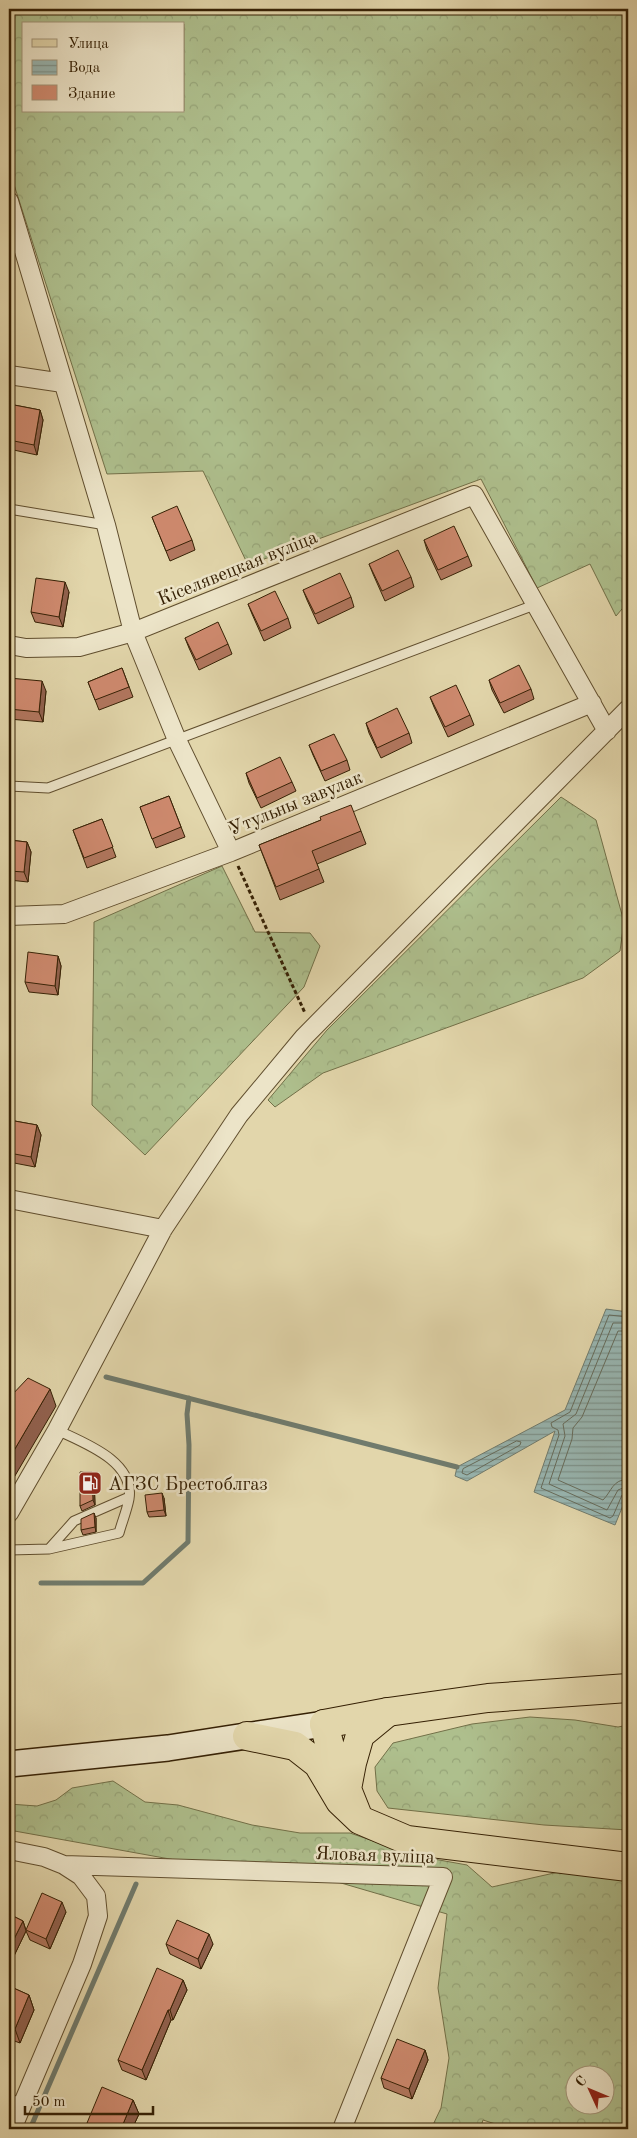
<svg xmlns="http://www.w3.org/2000/svg" width="637" height="2138" font-family="'Old Standard TT',serif">
<defs>
<pattern id="forest-crowns" width="20" height="18" patternUnits="userSpaceOnUse" patternTransform="scale(1.25)"><rect width="20" height="18" fill="#aebf8d"/><path d="M2 6a3 3 0 1 1 6 0M12 15a3 3 0 1 1 6 0" fill="none" stroke="#96a478"/></pattern>
<pattern id="water-rules" width="6" height="5" patternUnits="userSpaceOnUse" patternTransform="scale(1.25)"><rect width="6" height="5" fill="#98b7b3"/><path d="M0 2.5h6" fill="none" stroke="#7d948f"/></pattern>
</defs>
<rect width="100%" height="100%" fill="#e2d6ab"/>
<filter id="stains"><feTurbulence type="fractalNoise" baseFrequency=".004" numOctaves="4"/><feColorMatrix values="0 0 0 0 .2 0 0 0 0 .09 0 0 0 0 .02 0 0 0 .5 -.17"/></filter>
<radialGradient id="worn" r=".72"><stop offset=".6" stop-color="#630" stop-opacity="0"/><stop offset="1" stop-color="#630" stop-opacity=".3"/></radialGradient>
<path fill="url(#forest-crowns)" stroke="#727048" fill-rule="evenodd" d="M9 9H628V602L616 616 590 564 537 588 481 479 248 565 203 471 107 474 9 169ZM24 24H184V111H24Z
M561 797 596 820 624 922 620 951 583 978 323 1073 275 1107 268 1100 327 1030Z
M222 866 255 932 310 933 320 946 304 987 145 1155 92 1105 94 922Z
M530 1717 575 1720 618 1727 628 1725V1830L544 1825 388 1808 377 1791 375 1767 393 1743 472 1724Z
M113 1781 145 1802 178 1805 252 1825 300 1833H350L417 1856 467 1865 492 1887 563 1871 628 1880V2129H511L483 2120 480 2129H431L441 2108 449 2058 438 1988 447 1914 324 1878 203 1865 9 1830V1804L37 1806 56 1800 72 1788ZM574 2076H604V2106H574Z"/>
<path fill="url(#water-rules)" stroke="#707b6d" d="M606 1309 628 1312V1493L615 1525 534 1492 555 1431 467 1481 455 1476 457 1467 565 1410Z"/>
<g fill="none" stroke-linecap="round" stroke-linejoin="round">
<path stroke="#666c5c" stroke-width="1" d="M628 1317 609 1315 570 1412 551 1423 552 1427 558 1430 559 1435 541 1488 610 1518 613 1516 622 1495 628 1493
M628 1323H613L576 1414 563 1424 565 1436 549 1484 607 1510 618 1490 628 1486
M628 1331H618L582 1417 573 1428 572 1439 558 1480 603 1500C612 1491 612 1480 628 1479
M517 1441 521 1442 520 1445 467 1475 462 1473 463 1469Z"/>
<path stroke="#707b6d" stroke-width="5" d="M106 1377 457 1467
M41 1583H143L188 1542 189 1445 187 1414 189 1398
M30 2129 136 1884"/>
<g stroke="#604e2e" stroke-width="11">
<path id="service" d="M9 509 106 525
M9 786 48 788 537 604
M49 1549 74 1521 129 1497
M9 1550 49 1549 119 1533C122 1522 127 1510 129 1499 135 1461 84 1443 57 1430
M9 2098 23 2105"/>
</g>
<g stroke="#604e2e" stroke-width="20">
<path id="minor" d="M9 201 106 525 133 632 177 740 231 852
M9 375 63 383
M9 645 26 648 79 647 133 632 474 495 607 731
M9 916 64 914 231 852 592 703
M9 1199 163 1229
M9 1513 57 1430 163 1229 239 1115 304 1037 628 709
M9 1850 44 1857 64 1865 81 1876 96 1896 98 1916 82 1964 12 2129
M64 1865 443 1877 342 2129"/>
</g>
<g stroke="#352004" stroke-width="28">
<path id="secondary" d="M9 1764 168 1748 324 1724"/>
</g>
<g stroke="#352004" stroke-width="30">
<path id="primary" d="M324 1724 388 1712 488 1698 628 1688"/>
</g>
<g stroke="#352004" stroke-width="30">
<path id="trunk" d="M324 1724 340 1784
M247 1736 295 1746 318 1764 340 1801 360 1820 407 1840 628 1867
M357 1814 347 1789 352 1763 360 1735 388 1712"/>
</g>
<path stroke="#352004" stroke-width="3" stroke-dasharray="4 2.5" stroke-linecap="butt" d="M238 866 305 1013"/>
<use href="#service" stroke="#ece4c8" stroke-width="9"/>
<use href="#minor" stroke="#ece4c8" stroke-width="18"/>
<use href="#secondary" stroke="#ece4c8" stroke-width="25"/>
<use href="#primary" stroke="#e2d6ab" stroke-width="28"/>
<use href="#trunk" stroke="#e2d6ab" stroke-width="28"/>
</g>
<path fill="#b2775f" stroke="#352004" d="M9 404 40 410 43 420 37 455 9 449Z
M152 517 192 540 195 550 170 561Z
M424 540 468 556 472 566 441 580 427 550Z
M369 564 411 577 414 587 385 601 373 574Z
M303 590 351 597 354 607 318 624 307 600Z
M69 592 63 627 35 622 31 612Z
M248 604 288 618 291 628 264 641 252 614Z
M185 638 228 644 232 654 199 670 189 648Z
M122 668 133 697 99 710 88 682Z
M9 678 46 691 43 722 9 719Z
M489 680 531 689 534 699 504 713 492 690Z
M430 697 470 715 474 725 448 737 434 707Z
M366 723 409 733 412 743 381 758 369 733Z
M309 745 347 760 350 770 325 781 313 755Z
M246 773 292 782 296 791 261 808 249 783Z
M169 796 185 837 156 848 140 807Z
M102 819 116 857 87 868 73 830Z
M321 820 361 831 366 844 317 864 324 882 280 900 259 845Z
M9 840 27 842 31 852 28 882 9 880Z
M58 956 61 966 58 995 29 992 25 982Z
M9 1120 37 1125 41 1135 35 1167 9 1162Z
M94 1477 95 1505 82 1511 80 1506Z
M164 1498 166 1516 149 1517 147 1512Z
M96 1518V1532L83 1535 81 1530Z
M66 1912 50 1949 30 1940 26 1931 12 1960 9 1958V1914L23 1921 26 1930Z
M166 1944H213L201 1969 170 1954Z
M183 1980 187 1990 173 2020H171L146 2080 122 2070 118 2060Z
M9 1986 29 1995 34 2010 20 2043 9 2039Z
M425 2050 428 2060 412 2099 384 2088 381 2078Z
M133 2100 139 2114 132 2129H90L87 2123Z"/>
<path fill="#91614e" stroke="#352004" d="M40 410 43 420 37 455 34 445Z
M65 582 69 592 63 627 59 617Z
M42 681 46 691 43 722 39 712Z
M27 842 31 852 28 882 24 872Z
M58 956 61 966 58 995 55 986Z
M37 1125 41 1135 35 1167 31 1157Z
M50 1389 56 1406 9 1486V1459Z
M92 1472 94 1477 95 1505 93 1500Z
M162 1493 164 1498 166 1516 164 1510Z
M94 1513 96 1518V1532L95 1527Z
M62 1902 66 1912 50 1949 46 1939Z
M23 1921 26 1931 12 1960 9 1949Z
M209 1934 213 1944 201 1969 198 1959Z
M183 1980 187 1990 173 2020 170 2010Z
M29 1995 34 2010 20 2043 15 2029Z
M168 2010 171 2020 146 2080 142 2070Z
M425 2050 428 2060 412 2099 409 2089Z
M133 2100 139 2114 132 2129H121Z"/>
<path fill="#cf8a6f" stroke="#352004" d="M9 404 40 410 34 445 9 440Z
M177 506 192 540 166 551 152 517Z
M454 526 468 556 438 570 424 540Z
M398 550 411 577 382 591 369 564Z
M340 573 351 597 315 614 303 590Z
M36 578 65 582 59 617 31 612Z
M275 591 288 618 261 631 248 604Z
M218 622 228 644 196 660 185 638Z
M519 665 531 689 500 703 489 680Z
M122 668 129 687 95 700 88 682Z
M9 678 42 681 39 712 9 709Z
M456 685 470 715 445 727 430 697Z
M397 708 409 733 377 748 366 723Z
M334 734 347 760 321 771 309 745Z
M280 757 292 782 257 798 246 773Z
M169 796 181 827 152 839 140 807Z
M351 805 361 831 312 851 319 869 276 887 259 845 321 820 320 817Z
M102 819 113 847 84 858 73 830Z
M9 840 27 842 24 872 9 871Z
M28 952 58 956 55 986 25 982Z
M9 1120 37 1125 31 1157 9 1153Z
M28 1378 50 1389 9 1459V1398Z
M80 1472H92L93 1500 80 1506Z
M162 1493 164 1510 147 1512 145 1495Z
M94 1513 95 1527 81 1530V1519Z
M42 1893 62 1902 46 1939 26 1930Z
M9 1914 23 1921 9 1949Z
M177 1920 209 1934 198 1959 166 1944Z
M157 1968 183 1980 170 2010H168L142 2070 118 2060Z
M9 1986 29 1995 15 2029 9 2026Z
M397 2039 425 2050 409 2089 381 2078Z
M102 2087 133 2100 121 2129H102L87 2123Z"/>
<defs>
<g id="fuel-square" transform="scale(1.25)"><rect x="-9" y="-9" width="18" height="18" rx="4" fill="#8f2418" stroke="#ece4c8"/><path d="M-5.5-6h7V0h2V4h1.3V-2.5L3-4.5l.8-.8L6-3V5H2.5V1h-1V6h-7ZM-4.2-4.7v3.2H.2V-4.7Z" fill="#fff"/></g>
</defs>
<g fill-rule="evenodd">
<use href="#fuel-square" x="90" y="1483"/>
</g>
<g text-anchor="middle" stroke-width="5" stroke-linejoin="round" paint-order="stroke">
<g font-size="19" fill="#352004" stroke="#ece4c8">
<text transform="translate(237 567) rotate(-22)" y="7">Кіселявецкая вуліца</text>
<text transform="translate(295 802) rotate(-22)" y="7">Утульны завулак</text>
<text transform="translate(375 1854) rotate(2)" y="7">Яловая вуліца</text>
</g>
<g font-size="19" fill="#352004" stroke="#ece4c8" text-anchor="start">
<text x="108" y="1490">АГЗС Брестоблгаз</text>
</g>
</g>
<rect width="637" height="2138" fill="none" stroke="#e2d6ab" stroke-width="30"/>
<rect x="10" y="10" width="617" height="2118" fill="none" stroke="#352004" stroke-width="2.5"/>
<rect x="15" y="15" width="607" height="2108" fill="none" stroke="#352004"/>
<rect x="22" y="22" width="162" height="90" fill="#ece4c8" stroke="#a3967a"/>
<rect x="32" y="39" width="25" height="8" fill="#e2d6ab" stroke="#a3967a"/>
<text x="68" y="48" font-size="15" fill="#352004">Улица</text>
<rect x="32" y="60" width="25" height="15" fill="url(#water-rules)" stroke="#a3967a"/>
<text x="68" y="72" font-size="15" fill="#352004">Вода</text>
<rect x="32" y="85" width="25" height="15" fill="#cf8a6f" stroke="#a3967a"/>
<text x="68" y="98" font-size="15" fill="#352004">Здание</text>
<g transform="translate(590 2090) rotate(314)"><circle r="24" fill="#ece4c8" stroke="#a3967a"/>
<path d="M0-4L9 19L0 12L-9 19Z" fill="#8f2418"/>
<text y="-8" font-size="14" font-weight="bold" text-anchor="middle" fill="#352004">С</text>
</g>
<path d="M25 2106v8h128v-8" fill="none" stroke="#352004" stroke-width="2.5"/>
<text x="32" y="2106" font-size="15" fill="#352004" stroke="#ece4c8" stroke-width="4" paint-order="stroke">50 m</text>
<rect width="100%" height="100%" filter="url(#stains)"/>
<rect width="100%" height="100%" fill="url(#worn)"/>
</svg>
